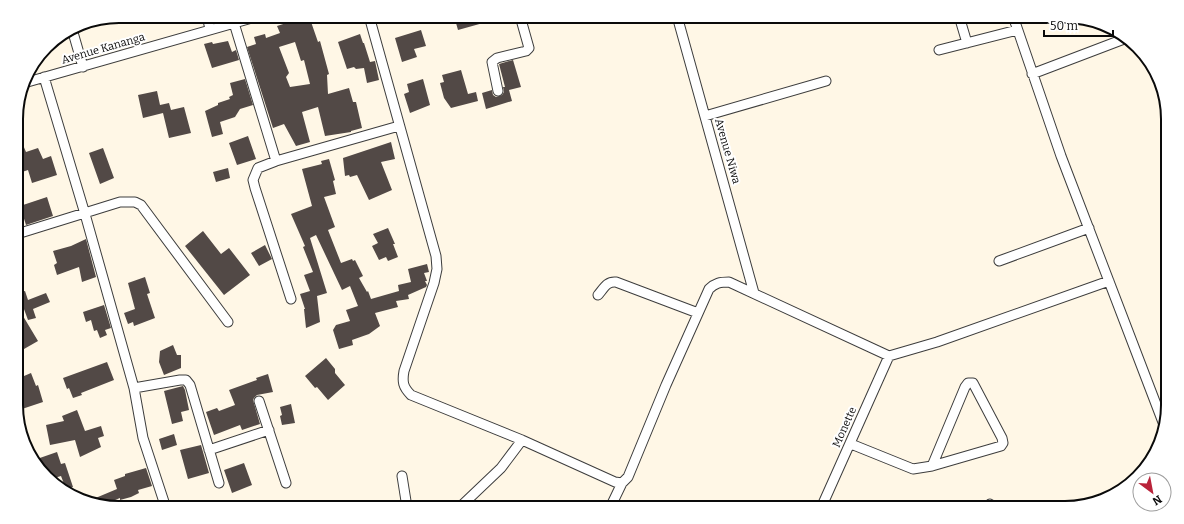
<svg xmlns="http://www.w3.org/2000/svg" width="1184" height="524" font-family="Bitter,serif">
<rect width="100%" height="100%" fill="#fff7e6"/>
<path fill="#524946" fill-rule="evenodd" d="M308 16H309L318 42 320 41 329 74 327 75 328 94 349 88 353 102H356L362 128 351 131V132L325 136 318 107 302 112 310 142 296 146 284 124 273 128 247 47 256 44 254 37 265 34 266 38 280 33 277 26ZM295 42 301 61 304 60 310 84 290 87 286 77 289 73 279 47Z
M454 16H501V18L458 30Z
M421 30 426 46 414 49 417 57 402 62 395 38Z
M360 34 363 43H364L370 62 375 61 379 80 367 83 364 68 356 69 354 67 347 69 338 42Z
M228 41 232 52 236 50 239 60 212 68 204 44 212 42 213 44Z
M513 60 521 87 509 90 512 101 486 109 482 93 492 90 493 95 496 97 502 95 504 92 503 87H505L499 64Z
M461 70 468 94 476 92 478 101 451 108 444 98 440 83 444 82 442 75Z
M245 79 253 105 240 109 235 117 220 122 223 134 212 137 205 111 218 105V103L230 99 229 97 233 95 230 83Z
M423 79 430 105 410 113 404 94 409 92 407 84Z
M157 91 160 105 169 103 171 110 184 107 191 133 169 138 163 113 143 118 138 95Z
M248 136 256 159 237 165 229 143Z
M391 142 395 159 381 162 392 190 369 200 357 175 350 177 349 175 345 176 343 158Z
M23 145 26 152 38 148 43 159 51 156 57 175 32 183 28 170 22 172 19 164 16 165V147Z
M103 148 114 178 100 184 89 153Z
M329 159 335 180 333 181 336 194 324 197 335 227 328 230 341 263 352 259 353 261 355 260 363 276 359 278 367 292 368 291 371 299 399 291 398 285 411 282 408 269 427 264 429 272 424 273 427 281H425L427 285 426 287 408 295 409 299 396 301 398 307 375 313 380 326 369 334 352 340 353 345 339 349 333 330 336 325 350 321 346 310 358 306 350 286 342 290 316 235 310 238 327 293 317 296 320 322 306 328 304 309H305L300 294 310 291 304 275 313 272 303 247 305 246 291 214 312 206 302 169 322 164 321 161Z
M228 168 230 178 216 182 213 172Z
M47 197 53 216 26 225 20 206Z
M388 228 395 244H393L398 257 388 261 386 257 379 260 372 246 378 243 373 234Z
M203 231 221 254 229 248 250 275 224 295 185 246Z
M86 239 96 277 82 282 79 267 57 275 54 265 57 263 53 251 71 246Z
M265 245 272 259 259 266 251 253Z
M145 277 150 293 147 294 155 318 134 326 133 322 128 324 124 313 135 309 128 283Z
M25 291 28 300 46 293 50 302 33 309 36 318 28 320 21 301 17 302V293Z
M104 305 111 328 105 330 107 335 100 338 97 330 94 331 91 320 86 322 83 312Z
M23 316 38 341 17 353V320Z
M173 345 177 355H181V368L164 375 159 362 160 351Z
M326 358 335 369V373L345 385 328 400 317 387 315 388 305 376Z
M107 362 114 380 81 393 82 395 73 398 69 388 67 389 63 378Z
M31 373 36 386 38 385 43 402 19 410 17 403V379Z
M268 374 273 392 257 395 254 398 253 400 260 424 242 430 240 425 214 435 206 412 217 408 219 411 235 405 229 390 257 380 256 378Z
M183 386 185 390 189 410 181 412 183 421 172 424 164 391Z
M291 404 295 423 282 425 280 416 282 415 280 407Z
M77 410 85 431 101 426 104 436 98 438 101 447 80 457 75 440 50 445 46 425 64 421 62 416Z
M174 434 177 445 162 450 159 439Z
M201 445 209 473 188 479 180 450Z
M57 452 61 464 65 463 73 487 66 489 61 476 51 479 37 468 34 460Z
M244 463 252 485 232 493 224 470Z
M146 468 152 486 138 490 139 493 131 497 120 500V498L103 505 86 502 117 489 114 480 125 476V474Z"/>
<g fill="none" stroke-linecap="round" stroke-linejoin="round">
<g stroke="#3d3d3d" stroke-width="11">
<path id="minor" d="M207 16 210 29
M369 16 436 256 437 269 434 283 404 371C402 382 403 387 411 395L522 440 615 482 622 483
M677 16 754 293
M959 16 967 43
M1013 16 1061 156 1164 425
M234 23 276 161
M72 29 83 67
M939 50 1017 30
M1032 74 1124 39
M44 77 85 214 134 388 143 438 166 508
M24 83 259 16
M498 91 492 62 497 58 526 51 529 48 520 16
M705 116 826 81
M17 234 120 202H135L141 205 228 322
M999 261 1089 228
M598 295C604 288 607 281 616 282L698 313
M291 299 255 188 253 180 258 168 276 161 399 126
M134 388 180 380H186L190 385 219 483
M259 401 286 483
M851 444 913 469 932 466 1001 446 1003 443 1002 438 973 383H968L965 387 932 466
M209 450 269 430
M402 476 406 501 405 508
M459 508 501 468 522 440
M610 508 622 483 628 477 666 385 709 289C715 283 720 282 729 282L889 356 937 342 1109 281
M821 508 889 356
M989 508 990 504"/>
</g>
<use href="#minor" stroke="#fff" stroke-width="9"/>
</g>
<g text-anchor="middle" stroke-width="4" stroke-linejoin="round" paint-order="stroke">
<g font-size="11" fill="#0a0a0a" stroke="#fff">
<text transform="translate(103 48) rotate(-16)" y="4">Avenue Kananga</text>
<text transform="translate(728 151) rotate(74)" y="4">Avenue Niwa</text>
<text transform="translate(844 427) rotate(-66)" y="4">Monette</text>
</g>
</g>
<path d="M0 0H1184V524H0ZM119 23H1065A96 96 0 0 1 1161 119V405A96 96 0 0 1 1065 501H119A96 96 0 0 1 23 405V119A96 96 0 0 1 119 23Z" fill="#fff" fill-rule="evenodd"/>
<path fill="none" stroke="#0a0a0a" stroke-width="2" d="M119 23H1065A96 96 0 0 1 1161 119V405A96 96 0 0 1 1065 501H119A96 96 0 0 1 23 405V119A96 96 0 0 1 119 23Z"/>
<g transform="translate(1152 492) rotate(148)"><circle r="19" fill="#ffffff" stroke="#9d9d9d"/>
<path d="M0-3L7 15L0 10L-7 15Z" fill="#b9233a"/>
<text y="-6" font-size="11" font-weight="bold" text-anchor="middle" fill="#0a0a0a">N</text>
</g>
<path d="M1044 30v6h69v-6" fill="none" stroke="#0a0a0a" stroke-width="2"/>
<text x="1050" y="30" font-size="12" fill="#0a0a0a" stroke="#ffffff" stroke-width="3" paint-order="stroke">50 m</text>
</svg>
